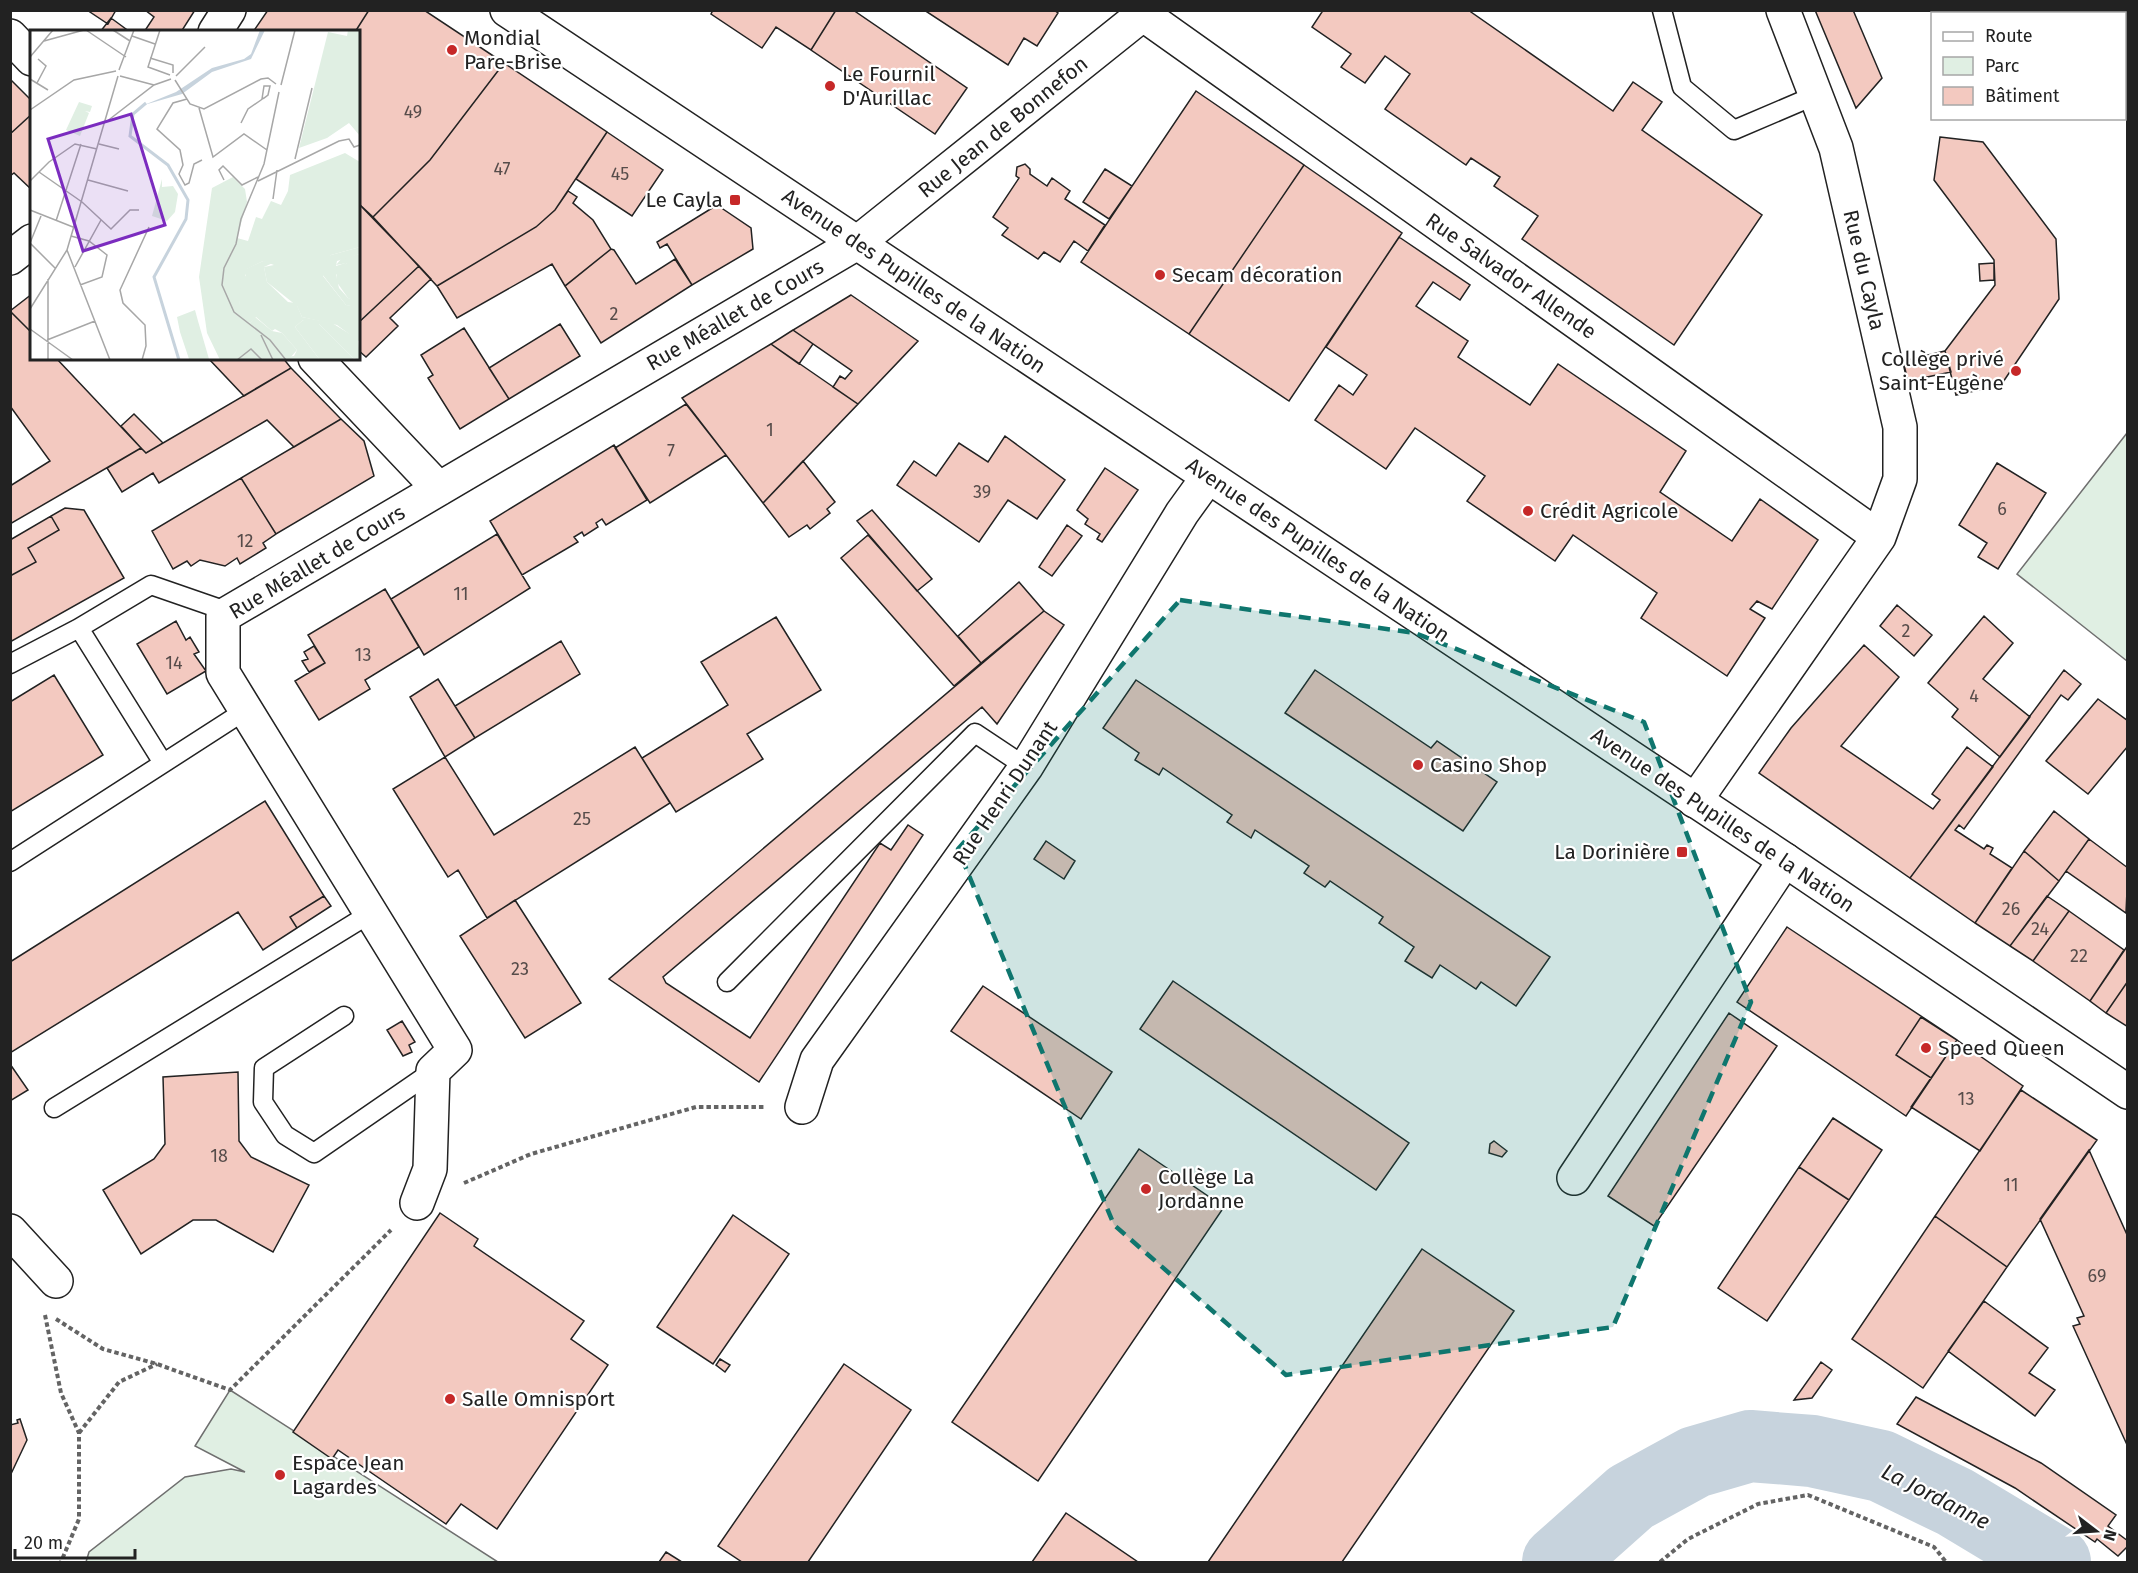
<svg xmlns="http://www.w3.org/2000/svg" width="2138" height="1573" font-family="'Fira Sans',sans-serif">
<rect width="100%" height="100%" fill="#fff"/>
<path fill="#e0efe3" stroke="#6f6f6f" stroke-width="1.5" d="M2127 433V661L2017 574Z
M230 1390 498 1562H86L89 1552 185 1477 231 1469 245 1472 195 1446Z"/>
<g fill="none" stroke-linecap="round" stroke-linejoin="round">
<path stroke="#c7d3dd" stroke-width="72" d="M1558 1562 1631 1497 1695 1462 1750 1446 1812 1451 1881 1466 1955 1502 2055 1562"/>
</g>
<path fill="#f3c9c0" stroke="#222" stroke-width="1.5" d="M87 10H116L108 24Z
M145 10H195L181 32H144L154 17Z
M268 10H369L355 32H253Z
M369 10H424L504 63 430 160 373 217 358 203V32H355Z
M713 10H836L811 50 776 27 762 48 711 14Z
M836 10H853L967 88 935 134 811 50Z
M924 10H1054L1058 13 1037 46 1024 38 1008 65Z
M1319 10H1468L1613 111 1633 82 1662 102 1642 130 1762 215 1674 345 1522 239 1538 216 1494 186 1500 177 1471 158 1466 165 1385 109 1410 74 1385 56 1365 83 1341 67 1351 54 1312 27 1322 12Z
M1815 10H1853L1882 78 1856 108Z
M2099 10H2128V31L2124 29V14H2103Z
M111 18 130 32H100Z
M504 63 607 132 555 210 536 227 437 286 373 217 430 160Z
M10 79 32 101V114L10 134Z
M1196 91 1304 165 1189 334 1081 262Z
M32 114V190L14 173 10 176V134Z
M607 132 663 170 632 216 576 179Z
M1940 137 1983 142 2056 239 2059 299 2001 385 1956 395 1945 351 1995 285 1994 260 1934 180Z
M1025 164 1030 169V174L1047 186 1052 178 1070 191 1065 199 1105 225 1088 251 1074 241 1060 262 1044 252 1038 259 1002 235 1008 228 993 217 1019 178 1016 176 1017 167Z
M1304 165 1402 233 1289 401 1189 334Z
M1105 169 1132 186 1109 219 1083 202Z
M568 191 577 197 573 203 593 220 611 249 565 286 552 264 457 318 437 286 536 227 555 210Z
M358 203 419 266 358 323Z
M717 205 751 228 753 249 692 285 667 244 660 248 657 242Z
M1399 237 1470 285 1460 300 1433 282 1416 306 1468 341 1458 357 1530 405 1558 364 1686 451 1660 492 1732 541 1760 499 1818 540 1772 609 1757 601 1750 609 1765 618 1727 676 1641 618 1657 593 1573 535 1555 561 1467 501 1485 476 1415 428 1386 469 1315 420 1339 385 1353 395 1367 375 1326 347Z
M611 249 614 250 636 284 675 259 692 285 601 343 565 286Z
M1994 263V280L1980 281 1979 264Z
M419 266 431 279 390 318 398 326 366 357 358 350V323Z
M32 294V333L10 311Z
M851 295 918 341 858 404 833 387 840 376 845 379 852 371 793 330Z
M10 311 32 333V358H56L141 448 10 524V486L50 461 10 406Z
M560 324 580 356 509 399 489 368Z
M464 328 509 399 460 429 428 378 433 375 421 355Z
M793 330 813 344 799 364 771 344Z
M771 344 858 404 763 503 682 398Z
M1945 351 1951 372 1908 381 1903 361Z
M208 358H283L291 368 244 396Z
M291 368 341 419 294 447 267 420 159 483 153 473 122 492 107 468 141 448 146 453Z
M686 404 726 455 650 503 615 448Z
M134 414 163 443 146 453 141 448 121 426Z
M341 419 364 441 374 476 276 534 241 478Z
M1005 436 1065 480 1037 519 1008 500 979 542 897 485 914 461 936 476 959 443 988 462Z
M614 445 647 500 606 525 602 519 596 523 598 527 584 536 582 532 574 537 578 542 522 575 490 521Z
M803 461 835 502 827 509 830 513 810 529 807 525 789 537 763 503Z
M1997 463 2046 493 1998 569 1978 557 1987 543 1959 525Z
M1105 468 1138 490 1102 542 1097 539 1100 534 1085 524 1088 519 1077 510Z
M241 478 276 534 263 543 266 548 240 564 237 558 225 566 200 560 191 566 187 561 173 569 152 531Z
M65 508 84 510 124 578 10 642V576L36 562 28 548 59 530 51 516Z
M872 510 932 579 917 591 857 521Z
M51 516 59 530 28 548 36 562 10 576V540Z
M1067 525 1082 536 1052 576 1039 567Z
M497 534 530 588 424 655 391 599Z
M868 535 981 663 954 686 841 558Z
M1019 582 1044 611 981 663 958 636Z
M385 589 419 647 365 680 370 689 319 720 295 681 325 663 308 635Z
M1897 605 1932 635 1914 656 1880 626Z
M1044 611 1064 625 997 724 982 707 663 977 666 983 750 1038 880 843 891 850 908 825 923 835 759 1082 609 979Z
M1984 616 2013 643 1983 679 2030 717 2000 757 1952 717 1958 709 1928 683Z
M776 617 821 690 747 734 763 759 676 812 642 758 728 705 701 662Z
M176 621 186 640 190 637 199 652 194 654 206 671 167 694 137 644Z
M561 641 580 674 475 738 455 706Z
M1864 645 1899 677 1841 746 1933 809 1940 800 1932 794 1967 747 1993 767 1910 878 1759 773 1791 728Z
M314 646 325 663 309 672 302 661 308 659 304 652Z
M1315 670 1431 748 1437 741 1497 782 1463 831 1285 713Z
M2064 670 2081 684 2068 700 2061 695 1964 829 1959 825 1955 830 1984 849 1987 845 1993 848 1990 854 2012 868 1975 923 1910 878Z
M54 675 103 755 10 812V702Z
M438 679 475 738 445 757 410 697Z
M1136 680 1550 957 1516 1006 1481 982 1476 989 1440 965 1432 978 1405 961 1414 947 1379 923 1383 917 1330 881 1325 887 1304 873 1309 866 1255 830 1251 838 1227 822 1232 815 1163 768 1159 775 1135 760 1139 753 1103 728Z
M2098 699 2128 721V746L2088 794 2046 761Z
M635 747 670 803 487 918 458 870 448 877 393 789 445 757 494 835Z
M265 801 324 896 290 917 297 928 263 950 238 912 10 1053V962Z
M2054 811 2089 839 2059 881 2024 851Z
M2089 839 2128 868 2126 913 2066 871Z
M1046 841 1075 861 1064 879 1034 859Z
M2024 851 2059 881 2010 946 1975 923Z
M324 896 331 906 297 928 290 917Z
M2047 896 2069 911 2033 961 2010 946Z
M515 900 581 1003 525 1038 460 936Z
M2069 911 2124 950 2090 1001 2033 961Z
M1787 927 1957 1040 1906 1116 1737 1002Z
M2128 945V981L2106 1013 2090 1001Z
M1173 981 1409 1143 1376 1190 1140 1029Z
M2128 981V1027L2106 1013Z
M983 986 1112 1072 1081 1119 951 1031Z
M1729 1013 1777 1046 1654 1226 1608 1196Z
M1921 1017 1957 1040 1931 1078 1896 1055Z
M402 1021 415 1042 409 1045 412 1052 403 1056 387 1030Z
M1957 1040 2023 1086 1980 1151 1911 1107Z
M10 1064 28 1090 10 1101Z
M238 1072 239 1141 251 1157 309 1185 273 1252 216 1220H193L141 1254 103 1190 154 1159 165 1144 163 1077Z
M2021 1090 2097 1140 2007 1267 1935 1216Z
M1833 1118 1882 1150 1849 1200 1799 1167Z
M1494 1141 1507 1151 1502 1157 1489 1153 1490 1144Z
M1139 1149 1224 1207 1038 1481 952 1422Z
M2089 1150 2128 1237V1447L2073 1326 2080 1324 2077 1318 2084 1316 2040 1219Z
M1799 1167 1849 1200 1767 1321 1718 1288Z
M440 1213 478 1239 474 1246 584 1321 571 1339 608 1365 497 1529 461 1504 446 1524 338 1450 332 1459 293 1432Z
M733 1215 789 1254 713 1364 657 1327Z
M1935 1216 2007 1267 1923 1388 1852 1339Z
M1422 1249 1514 1311 1342 1562H1208Z
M1984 1301 2048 1348 2029 1373 2055 1390 2035 1416 1948 1351Z
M720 1359 730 1365 725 1372 716 1365Z
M1821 1362 1832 1370 1812 1398 1794 1400Z
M844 1364 911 1410 808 1562H742L718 1546Z
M1916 1397 2041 1463 2116 1515 2108 1526 2128 1541V1546L2118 1556 2097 1539 2095 1542 2015 1488 1897 1424Z
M20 1419 27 1440 10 1476V1425L18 1423 17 1420Z
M1066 1513 1138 1562H1032Z
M666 1552 682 1562H659Z"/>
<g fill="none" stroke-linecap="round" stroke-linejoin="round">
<g stroke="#222" stroke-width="21">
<path id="lane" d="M1662 10 1682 87 1734 130 1816 95
M79 628 163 763
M10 664 79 628 151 585 229 612
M10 862 246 710
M727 982 975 733 1026 767
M344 1016 264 1068 263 1102 285 1135 314 1153 433 1071
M54 1108 371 913"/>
</g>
<g stroke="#222" stroke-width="36">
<path id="street" d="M1137 10 1879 537
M215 32 229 10
M10 36 32 59
M10 258 32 241
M315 358 439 489
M1695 801 1879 537 1900 479V427L1836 148 1783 10
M802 1107 817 1060 1026 767 1182 513 1208 477
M1574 1178 1785 860
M417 1203 430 1169 433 1071 455 1050 223 673V616L857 243 1148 10
M10 1231 56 1281"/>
</g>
<g stroke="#222" stroke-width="36">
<path id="secondary" d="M507 10 1785 860 2128 1092"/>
</g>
<path stroke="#646464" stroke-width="4" stroke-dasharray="4.5 3" stroke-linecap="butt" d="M464 1183 531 1154 696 1107H765
M45 1315 61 1393 79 1433V1519L61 1562
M56 1319 103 1349 157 1364 230 1390 391 1230
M79 1433 119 1382 157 1364
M1660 1562 1688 1539 1758 1504 1808 1495 1934 1547 1946 1562"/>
<use href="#lane" stroke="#fff" stroke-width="18"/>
<use href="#street" stroke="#fff" stroke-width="33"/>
<use href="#secondary" stroke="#fff" stroke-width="33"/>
</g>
<path fill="#0f766e" fill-opacity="0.2" stroke="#0f766e" stroke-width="4.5" stroke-dasharray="12 8" stroke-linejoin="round" d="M1180 600 1415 633 1644 722 1751 1002 1613 1327 1286 1375 1114 1225 958 849Z"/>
<g fill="#c62828" stroke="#fff" stroke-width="2">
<circle cx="452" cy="50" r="6"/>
<circle cx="830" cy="86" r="6"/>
<rect x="729" y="194" width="12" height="12" rx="3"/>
<circle cx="1160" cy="275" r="6"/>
<circle cx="2016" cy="371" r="6"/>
<circle cx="1528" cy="511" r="6"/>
<circle cx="1418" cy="765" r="6"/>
<rect x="1676" y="846" width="12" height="12" rx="3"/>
<circle cx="1926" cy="1048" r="6"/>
<circle cx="1146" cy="1189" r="6"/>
<circle cx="450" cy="1399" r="6"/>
<circle cx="280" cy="1475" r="6"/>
</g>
<g text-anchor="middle" stroke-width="4.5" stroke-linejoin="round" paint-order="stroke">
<g font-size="18" fill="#564c4a">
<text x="413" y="118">49</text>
<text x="502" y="175">47</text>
<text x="620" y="180">45</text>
<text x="614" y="320">2</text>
<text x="770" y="436">1</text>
<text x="671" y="457">7</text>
<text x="982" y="498">39</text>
<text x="2002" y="515">6</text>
<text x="245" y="547">12</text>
<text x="461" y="600">11</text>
<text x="1906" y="637">2</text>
<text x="363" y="661">13</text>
<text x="174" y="669">14</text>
<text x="1974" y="702">4</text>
<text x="582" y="825">25</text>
<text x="2011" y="915">26</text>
<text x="2040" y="935">24</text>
<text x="2079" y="962">22</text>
<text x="520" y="975">23</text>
<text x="1966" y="1105">13</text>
<text x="219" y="1162">18</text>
<text x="2011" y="1191">11</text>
<text x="2097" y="1282">69</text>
</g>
<g font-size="21" fill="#222" stroke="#fff" text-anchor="start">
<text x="464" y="45">Mondial<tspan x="464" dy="24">Pare-Brise</tspan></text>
<text x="842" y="81">Le Fournil<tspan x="842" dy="24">D'Aurillac</tspan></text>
<text x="723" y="207" text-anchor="end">Le Cayla</text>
<text x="1172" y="282">Secam décoration</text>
<text x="2004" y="366" text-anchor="end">Collège privé<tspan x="2004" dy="24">Saint-Eugène</tspan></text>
<text x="1540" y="518">Crédit Agricole</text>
<text x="1430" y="772">Casino Shop</text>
<text x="1670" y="859" text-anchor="end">La Dorinière</text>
<text x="1938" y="1055">Speed Queen</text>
<text x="1158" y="1184">Collège La<tspan x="1158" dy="24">Jordanne</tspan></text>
<text x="462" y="1406">Salle Omnisport</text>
<text x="292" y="1470">Espace Jean<tspan x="292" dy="24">Lagardes</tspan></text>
</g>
<g font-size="21" fill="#222" stroke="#fff">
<text transform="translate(1003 127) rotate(-39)" y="7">Rue Jean de Bonnefon</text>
<text transform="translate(1864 270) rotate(77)" y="7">Rue du Cayla</text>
<text transform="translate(1511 276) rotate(35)" y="7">Rue Salvador Allende</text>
<text transform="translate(914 281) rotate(34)" y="7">Avenue des Pupilles de la Nation</text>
<text transform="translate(735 315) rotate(-30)" y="7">Rue Méallet de Cours</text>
<text transform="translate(1318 550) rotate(34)" y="7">Avenue des Pupilles de la Nation</text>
<text transform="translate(317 562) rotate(-31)" y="7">Rue Méallet de Cours</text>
<text transform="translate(1005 793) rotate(-56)" y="7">Rue Henri Dunant</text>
<text transform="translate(1723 820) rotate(34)" y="7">Avenue des Pupilles de la Nation</text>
</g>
<g font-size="22" font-style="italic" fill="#222" stroke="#fff">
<text transform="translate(1936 1496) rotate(27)" y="8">La Jordanne</text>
</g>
</g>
<g transform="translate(30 30)">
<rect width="330" height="330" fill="#fff"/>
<path d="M318 0H330V106L319 93 297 108 269 118 298 2 317 6ZM315 123 330 132V217L301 225 293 246 316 275 330 277V312L307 295 272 287 267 276 237 252 234 237 244 235 233 231 217 239 209 275 220 293 225 287 242 301 252 303 267 320 260 328 190 330 177 303 169 247 182 158 203 147 215 159 217 172 207 208 218 211 226 187 232 189 241 171 251 175 258 161 260 145ZM330 224V271L328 272 318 268 306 251 307 240 317 233 306 235 312 228ZM273 290 289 294 325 330H290L265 297Z" fill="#e0efe3"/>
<path d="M330 217V224L307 231 306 236 318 232 306 245 309 258 318 268 330 271V278L316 275 292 244 294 234 301 225ZM233 231 245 232 234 237 237 252 258 272 266 273 272 287 302 293 328 309 330 330 323 328 289 294 279 295 273 290 265 297 290 330H242L235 310 238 307 255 327 264 326 267 320 252 303 245 299 242 301 226 287 220 293 205 279 209 275 211 247 216 246V239Z" fill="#e0efe3"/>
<path d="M49 72 62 76 60 82 55 81 59 83 50 106 36 100ZM132 149V157L143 156 148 164 145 182 137 191 122 186Z" fill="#e0efe3"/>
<path d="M165 280 168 291 179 329H159L150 302 147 287Z" fill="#e0efe3"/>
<path d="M230 0H235L221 29 182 42 152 64 114 75 146 62 182 38 214 29 221 24Z" fill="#c7d3dd"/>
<path fill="none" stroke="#c7d3dd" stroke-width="3" d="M116 73 103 84 100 106 138 135 158 170 156 189 124 247 149 330"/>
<path fill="none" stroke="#a7a7a7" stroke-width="1.5" d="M56 0 96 27M83 0 100 11M130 0 118 37 140 45M102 6 125 14M14 11 54 0M0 27 23 0M120 28 143 35V43M89 40 104 0M90 46 124 55M146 46 175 17M0 49 18 60M145 50 160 74 174 79 231 49 238 48 246 54M7 53 16 36 8 29M251 55 265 0M249 62 234 134 211 189 206 214 194 238 192 255 204 282 240 310 256 330M157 69 143 73 127 99 150 120 153 135 149 144 155 155 159 153 164 134 172 130M169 78 183 127 214 104 237 120M0 80 44 50 86 41M76 92 124 55 141 49M211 93 218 79 231 70 232 69 234 68 238 65 240 56H234L232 69M69 114 89 119M265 129 282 58M9 142 52 172 81 199 100 180H109M58 150 98 161M194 150 189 140 193 136 212 155 228 147M0 151 19 132 45 114 67 119M228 151 309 111 319 109 324 117 330 115M243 169 247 140M0 180 43 197M26 191 51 114M41 206 59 211 77 225 72 247 50 255M0 213 25 238M0 213 11 186M45 237 71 190M18 249V330M0 279 37 220M0 299 43 330M231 305 243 330M17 310 65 291M80 330 37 220 88 46M112 330 116 316 115 295 93 273 90 260 119 197M207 330 221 319 232 330"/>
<path fill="#7b2cbf" fill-opacity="0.15" stroke="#7b2cbf" stroke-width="3" d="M101 84 135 195 53 221 18 109Z"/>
<rect width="330" height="330" fill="none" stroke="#222" stroke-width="3"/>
</g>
<rect width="2138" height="1573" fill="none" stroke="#222222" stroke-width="24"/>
<rect x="1931" y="12" width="195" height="108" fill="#ffffff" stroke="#a7a7a7" stroke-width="1.5"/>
<rect x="1943" y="32" width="30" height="9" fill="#ffffff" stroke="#a7a7a7" stroke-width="1.5"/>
<text x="1985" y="42" font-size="18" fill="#222222">Route</text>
<rect x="1943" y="57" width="30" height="18" fill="#e0efe3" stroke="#a7a7a7" stroke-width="1.5"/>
<text x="1985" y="72" font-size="18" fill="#222222">Parc</text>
<rect x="1943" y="87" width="30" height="18" fill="#f3c9c0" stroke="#a7a7a7" stroke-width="1.5"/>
<text x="1985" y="102" font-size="18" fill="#222222">Bâtiment</text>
<g transform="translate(2096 1531) rotate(107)" stroke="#ffffff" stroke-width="4.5" paint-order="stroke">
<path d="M0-4.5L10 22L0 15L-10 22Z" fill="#222222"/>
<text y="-9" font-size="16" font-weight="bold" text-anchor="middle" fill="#222222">N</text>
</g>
<path d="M15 1549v9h120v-9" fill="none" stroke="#222222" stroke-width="3"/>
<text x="24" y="1549" font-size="18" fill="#222222" stroke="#ffffff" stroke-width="4.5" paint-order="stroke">20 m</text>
</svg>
